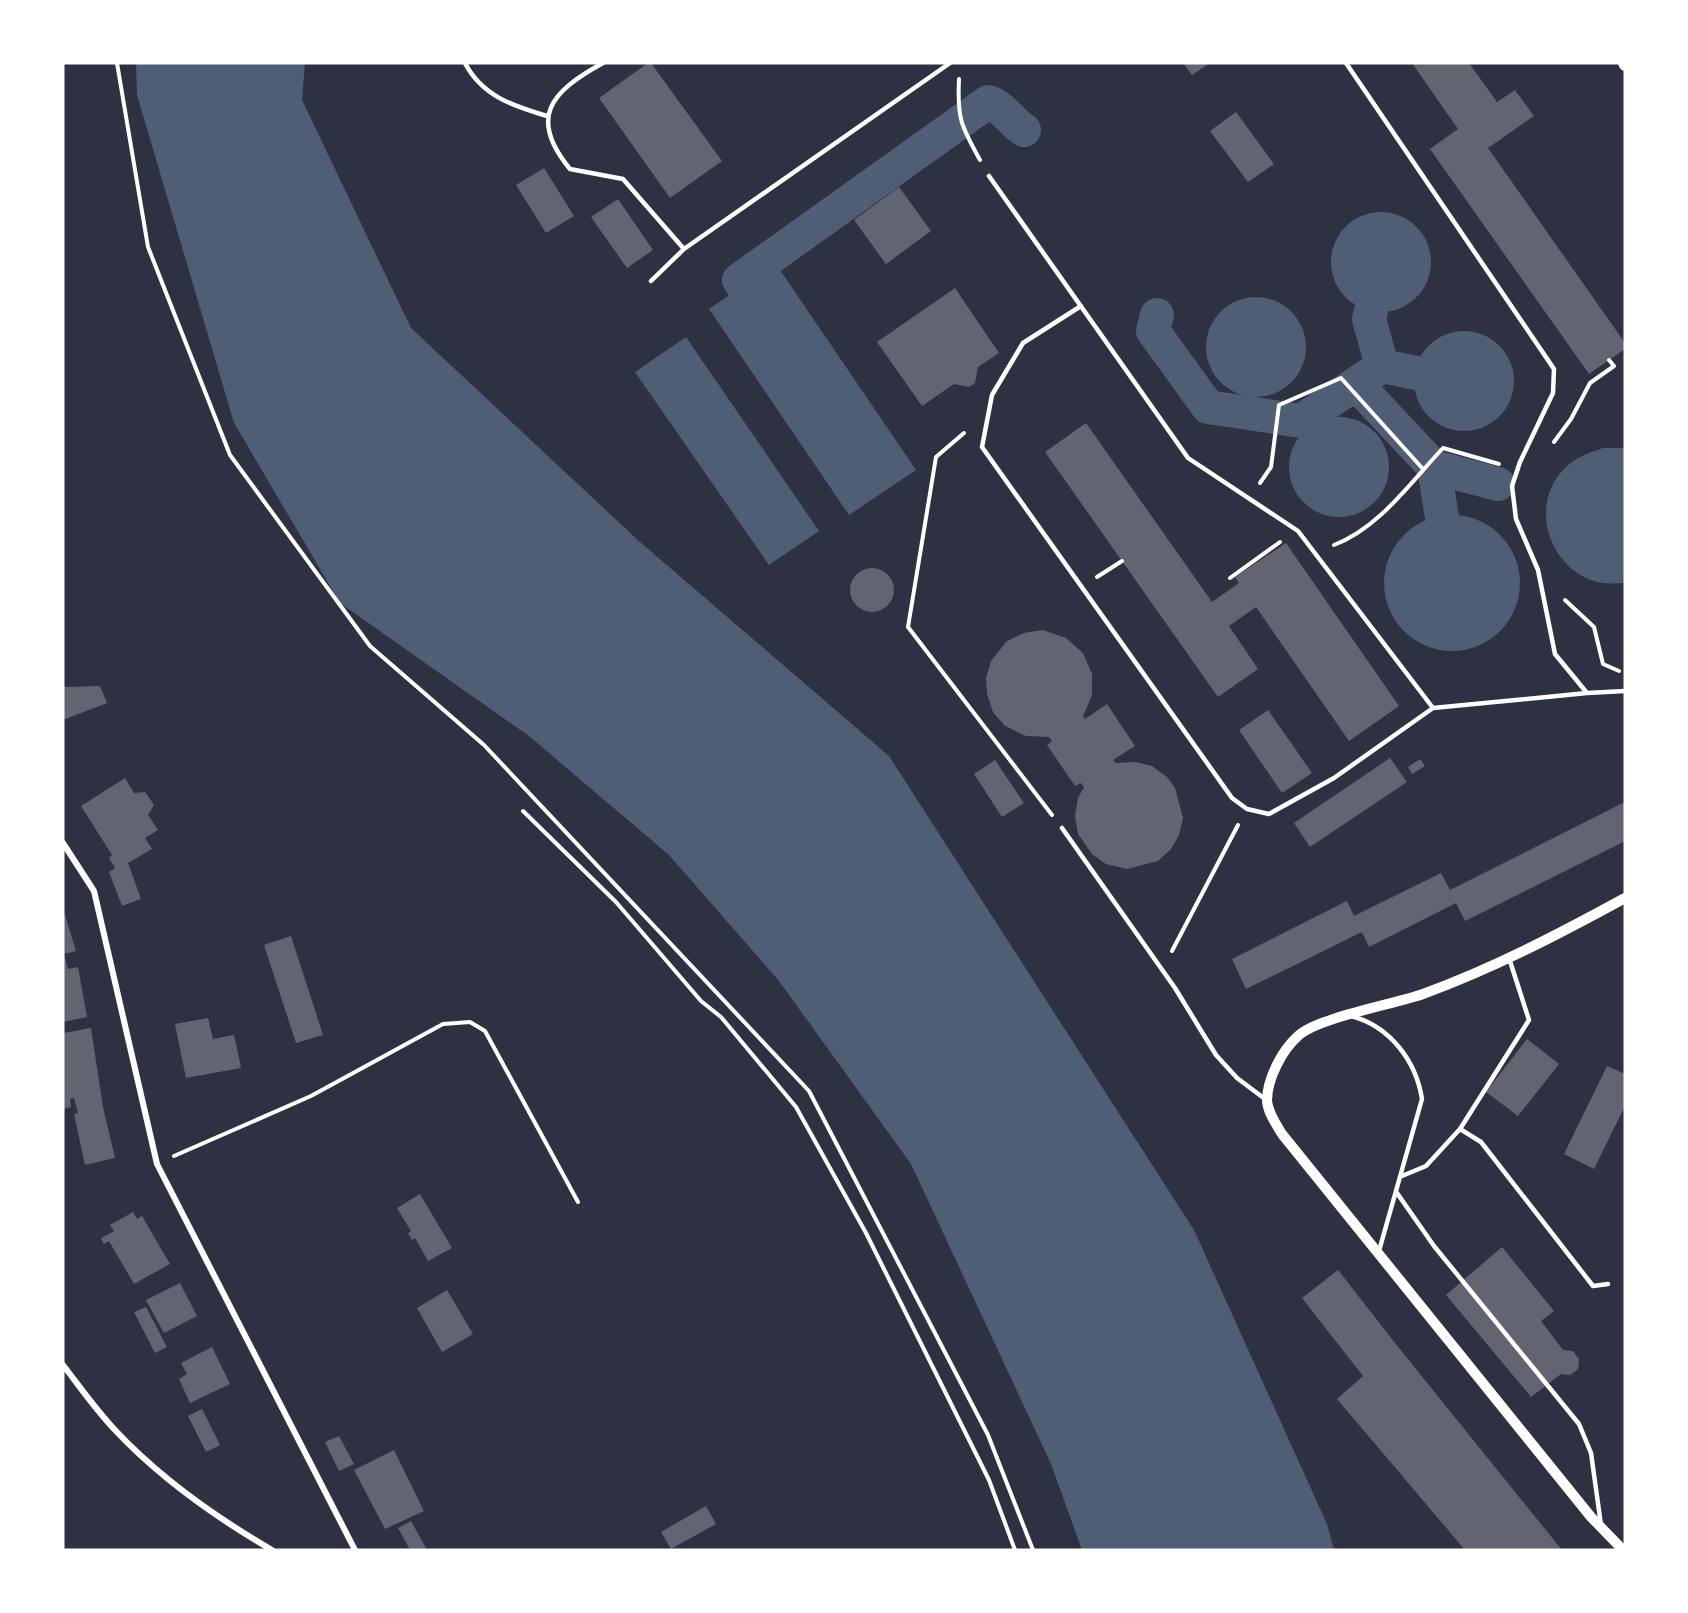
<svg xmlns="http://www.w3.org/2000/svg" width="1688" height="1613" font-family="Lato,sans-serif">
<rect width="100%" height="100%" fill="#2d3142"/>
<path fill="#4f5d75" d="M136 63H305L302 100 411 328 640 542 889 756 1194 1230 1327 1524 1334 1550H1082L1051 1464 911 1164 779 981 669 855 529 736 340 603 234 423 137 95Z
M1331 262a50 50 0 1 1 100 0a50 50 0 1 1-100 0Z
M776 264 916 470 849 515 709 309Z
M1206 347a50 50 0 1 1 100 0a50 50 0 1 1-100 0Z
M1414 381a50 50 0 1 1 100 0a50 50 0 1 1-100 0Z
M686 337 819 531 769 565 635 372Z
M1289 467a50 50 0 1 1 100 0a50 50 0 1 1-100 0Z
M1603 448H1625V583C1611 584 1597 584 1584 577 1546 557 1532 503 1563 470 1574 458 1588 453 1603 448Z
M1384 583a68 68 0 1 1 136 0a68 68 0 1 1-136 0Z"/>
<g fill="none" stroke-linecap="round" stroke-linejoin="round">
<path stroke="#4f5d75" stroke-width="34" d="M748 294 739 280 988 102C1001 105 1012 122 1024 130
M1157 315 1153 331 1208 407 1301 421 1382 366 1369 319 1382 266
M1382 366 1461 382
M1356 384 1434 467 1449 562
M1434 467 1498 484"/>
</g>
<path fill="#626471" d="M648 63H651L722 161 670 198 599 98Z
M1183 63H1210L1192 75Z
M1412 63H1469L1497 102 1515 90 1534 116 1488 148 1625 343V349L1589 374 1430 149 1458 129Z
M1236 112 1274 164 1248 182 1210 131Z
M544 168 574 216 546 233 516 185Z
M899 187 931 231 886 264 854 220Z
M618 199 653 250 627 268 591 217Z
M955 288 999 353 978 367 975 383 969 387 954 384 922 406 877 342Z
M1086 423 1212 602 1239 583 1235 577 1286 543 1399 706 1349 741 1256 607 1229 626 1258 669 1218 697 1045 452Z
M850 590a22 22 0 1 1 44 0a22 22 0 1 1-44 0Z
M1043 630 1066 638 1083 653 1092 674V695L1083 716 1085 719 1107 704 1135 746 1113 760 1116 763 1135 762 1152 766 1167 777 1175 788 1183 818 1179 835 1171 849 1158 861 1127 869 1106 864 1092 854 1078 834 1075 816 1078 798 1084 787 1081 783 1075 786 1047 745 1052 741 1049 737 1026 736 1005 726 993 712 987 694 986 678 991 661 1007 641 1024 633Z
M100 686 107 703 63 720V687Z
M1268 710 1312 773 1282 793 1239 730Z
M1390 758 1407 782 1310 847 1294 823Z
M1420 759 1425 766 1412 774 1408 767Z
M995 760 1024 803 1002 817 974 774Z
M125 778 134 793 145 792 154 805 148 815 158 830 145 838 152 849 128 863 141 899 122 906 109 872 115 868 109 858 112 855 81 806Z
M1625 802V841L1465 921 1456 903 1369 947 1362 932 1246 989 1232 959 1347 901 1354 916 1441 873 1450 890Z
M64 912 76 951 64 954 68 969 78 967 87 1017 63 1022Z
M291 936 323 1035 296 1043 264 945Z
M208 1018 213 1039 234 1035 241 1068 186 1078 175 1024Z
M91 1028 103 1107 115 1158 85 1165 74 1114 78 1113 74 1098 70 1099 71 1107 63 1109V1033Z
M1527 1039 1559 1064 1518 1116 1486 1092Z
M1607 1066 1625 1074V1106L1594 1169 1564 1154Z
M420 1194 452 1248 428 1261 415 1238 412 1240 408 1233 411 1231 397 1208Z
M133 1212 137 1219 142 1216 170 1264 134 1284 109 1241 104 1244 101 1238 114 1231 110 1225Z
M1502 1247 1554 1311 1541 1321 1563 1350 1573 1351 1579 1359 1578 1369 1570 1375 1561 1374 1531 1397 1446 1295Z
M1338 1270 1399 1348 1562 1550H1465L1337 1399 1363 1376 1302 1298Z
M180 1283 197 1316 164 1333 146 1300Z
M447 1290 473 1334 442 1352 417 1308Z
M146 1307 167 1347 155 1353 134 1312Z
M212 1347 230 1384 190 1403 179 1379 187 1374 181 1363Z
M202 1409 220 1445 206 1452 188 1416Z
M339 1436 354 1464 339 1471 325 1442Z
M394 1450 424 1511 385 1529 354 1470Z
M706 1506 716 1524 671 1549 661 1532Z
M411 1521 426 1548 423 1550H410L398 1528Z"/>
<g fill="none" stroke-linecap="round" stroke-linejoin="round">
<path stroke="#fff" stroke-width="4" d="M117 63 148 247 230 455 370 646 484 745 809 1091 988 1435 1033 1550
M959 79C957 118 961 126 980 160
M964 433 936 457 908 627 1052 815
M1554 442 1571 419 1590 383 1614 366 1609 360
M1260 483 1271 467 1279 405 1341 378 1423 469
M1334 545C1379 528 1411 482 1443 448L1499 464
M1097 577 1122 561
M1230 578 1280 542
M1565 600 1594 627 1603 664 1619 671
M523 811 616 902 701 1001 721 1017 796 1107 866 1233 989 1480 1015 1550
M1172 951 1238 825
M174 1156 311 1096 443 1024 470 1022 485 1031 578 1202"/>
<path stroke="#fff" stroke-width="4.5" d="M465 63C482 96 513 106 547 116
M603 63C550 92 528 118 570 169L623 179 684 249
M1346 63 1554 369 1553 393 1520 462 1512 486 1516 519 1538 570 1555 654 1587 693 1625 691
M989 176 1188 458 1298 531 1433 708 1587 693
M651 281 684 249 950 63
M1081 306 1023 343 992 395 982 447 1232 798 1247 809 1269 814 1334 778 1433 708
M1062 828 1175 988 1216 1055 1237 1078 1265 1099
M1351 1016C1390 1026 1416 1061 1422 1099L1379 1251
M1460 1129 1481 1142 1593 1286 1608 1284
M1402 1176 1426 1166 1460 1129 1529 1020 1509 958
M1397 1193 1434 1246 1579 1424 1591 1453 1601 1525"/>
<path stroke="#fff" stroke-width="6" d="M63 843 94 891 157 1164 355 1550
M63 1365C80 1387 96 1410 115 1430 159 1477 217 1518 272 1550"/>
<path stroke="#fff" stroke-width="10" d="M1623 1550 1591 1517 1282 1134C1276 1124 1268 1113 1267 1101 1267 1079 1282 1050 1298 1036 1316 1018 1395 1004 1423 994 1494 968 1559 934 1625 898"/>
<path stroke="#fff" stroke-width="12" d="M1624 63 1625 65"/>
</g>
<rect width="1688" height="1613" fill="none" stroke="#ffffff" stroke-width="129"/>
</svg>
